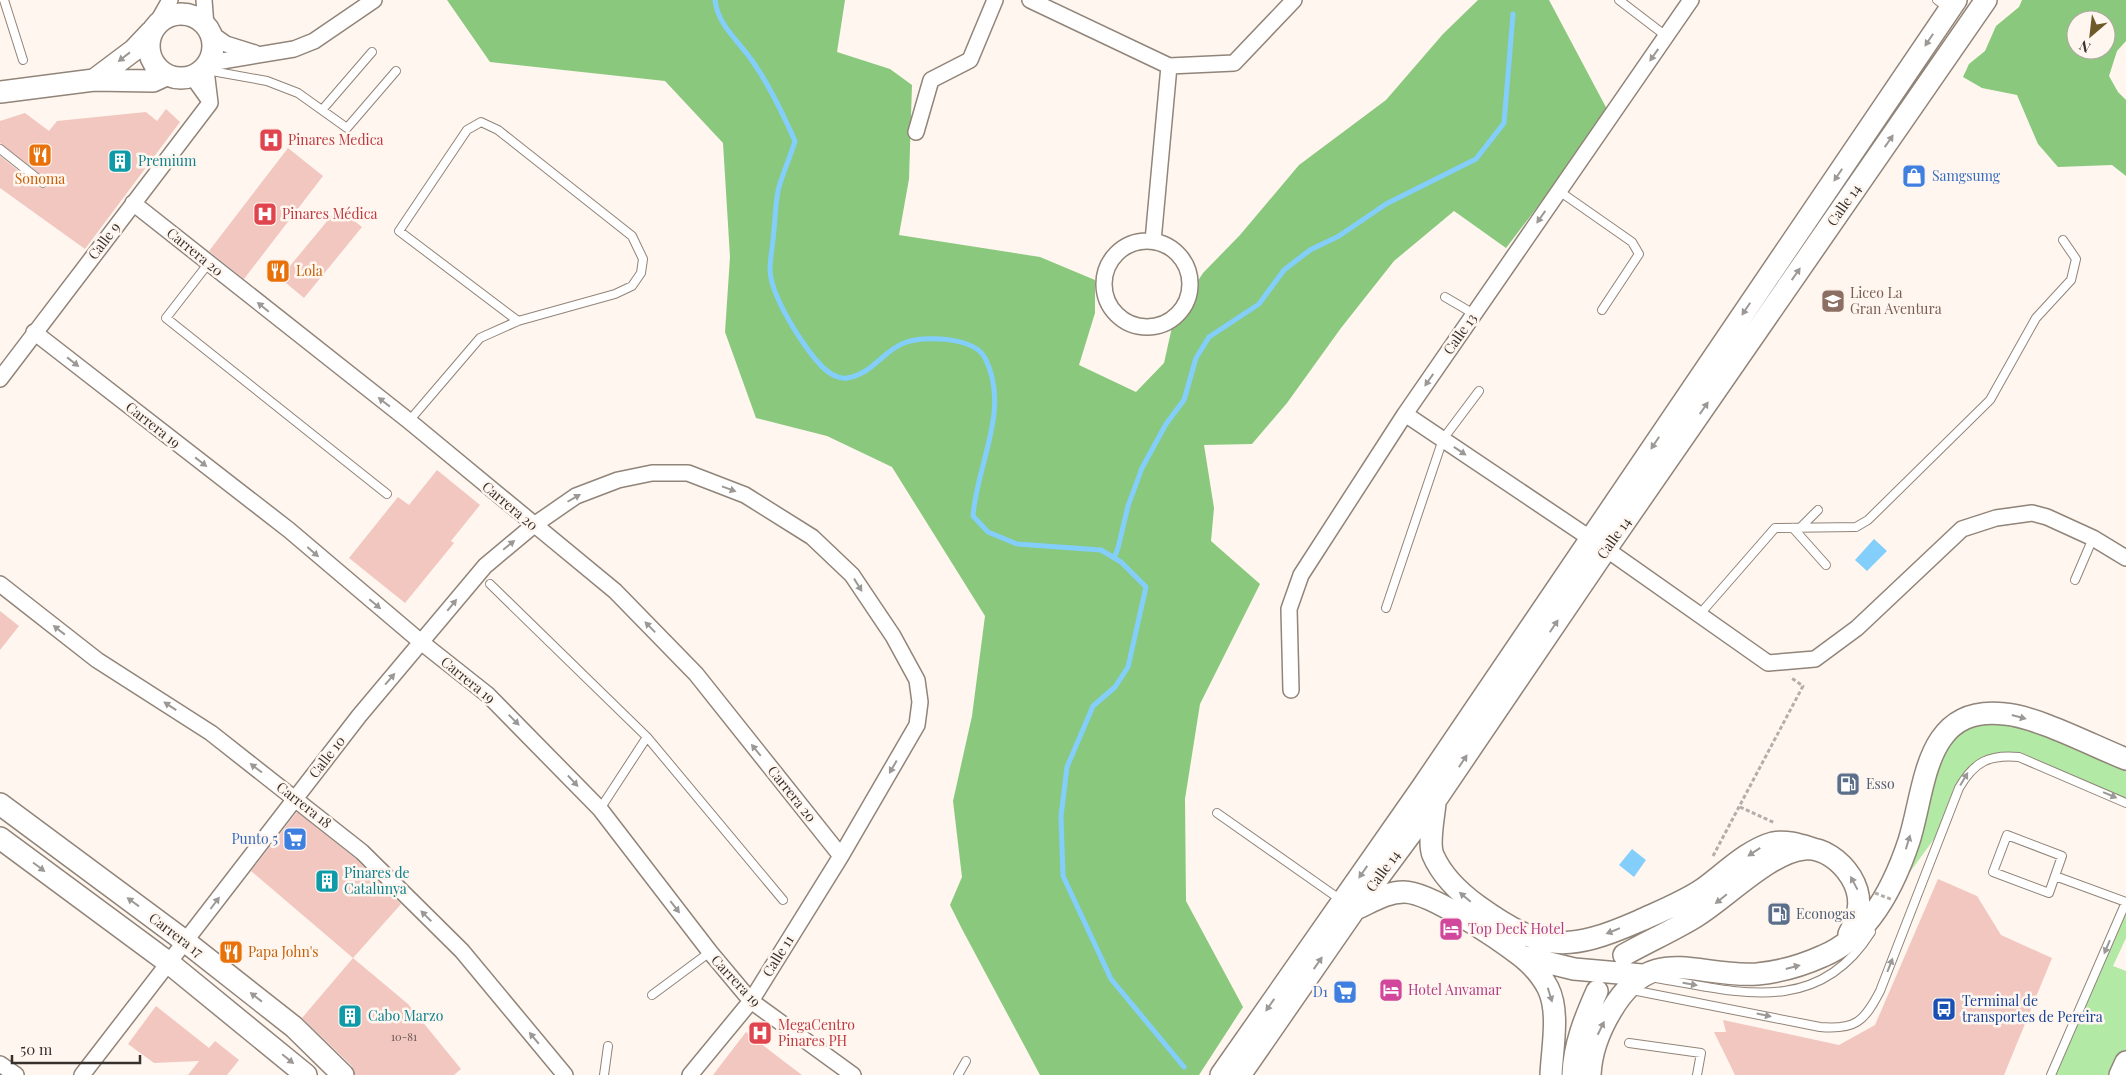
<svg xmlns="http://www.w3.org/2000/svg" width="2126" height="1075" font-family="'Playfair Display',serif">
<rect width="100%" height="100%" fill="#fff6ef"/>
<path fill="#b1e9a5" d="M1983 713 2126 759V803L2041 765 2004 756 1968 773 1945 824 1888 902 1932 752Z
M2126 902V938L2113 966 2126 971V1062L2120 1075H2051Z"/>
<path fill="#8ac87d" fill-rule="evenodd" d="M447 0H845L837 52 890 69 912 85 909 179 899 235 1040 257 1095 280V313L1079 365 1136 392 1164 363 1174 318 1203 273 1240 235 1299 165 1386 100 1443 34 1478 0H1549L1609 113 1506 248 1454 211 1394 261 1341 328 1287 403 1252 444 1204 445 1214 508 1211 541 1260 584 1200 704 1185 799 1186 901 1243 1007 1199 1075H1040L962 929 950 905 962 877 953 801 972 716 985 616 892 467 827 436 756 418 725 332 730 257 723 143 665 81 490 62Z
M2022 0H2126V41L2117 51 2109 76 2118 92 2126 100V176L2112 165 2058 167 2038 144 2017 95 1982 88 1963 77 1969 64 1985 51 1996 26 2019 7ZM2076 20H2106V50H2076Z"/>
<path fill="#84cefc" d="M1874 539 1887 551 1867 571 1855 560Z
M1632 849 1646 860 1634 877 1619 865Z"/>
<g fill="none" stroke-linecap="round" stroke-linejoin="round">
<path stroke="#84cefc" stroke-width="5" d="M715 0C718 26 739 41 753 62 770 86 783 114 795 141 790 158 782 174 778 191 775 207 775 224 773 240 772 250 770 260 770 270 771 294 795 332 809 351 817 362 831 380 847 378 871 375 883 351 904 343 924 335 974 337 985 358 1011 409 977 463 973 516L988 532 1017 544 1101 550 1121 562 1146 587 1128 667 1115 687 1093 706 1067 767 1061 816 1063 876 1111 979 1184 1067
M1114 558 1118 548 1128 506 1142 468 1166 424 1184 400 1196 358 1209 337 1259 304 1284 270 1310 250 1339 236 1386 204 1476 159 1504 123 1513 14"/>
</g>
<path fill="#f1c7c0" d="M166 109 180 122 85 249 0 188V156L40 188H46L49 183 46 179 0 143V121L25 113 49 131 57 121 146 112 157 121Z
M288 148 323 176 244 279 209 251Z
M338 208 362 227 304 298 280 278Z
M437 470 480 505 451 541 454 543 405 603 349 558 398 497 409 505Z
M0 611 19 626 0 650Z
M297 812 356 859 401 904 353 958 251 871Z
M1938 879 1977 896 2001 935 2052 958 2004 1075H1735L1714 1032H1726L1723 1020 1839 1045 1875 1025Z
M353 958 408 1004 461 1069 454 1075H355L352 1066 302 1018Z
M156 1006 209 1048 215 1041 239 1060 227 1075H188L199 1061 154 1063 128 1044Z
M746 1032 786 1063 802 1075H713Z"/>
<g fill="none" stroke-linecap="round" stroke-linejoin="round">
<g stroke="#918479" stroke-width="10">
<path id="lane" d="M4 0 23 60
M1619 0 1666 36
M1937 0 1948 8
M206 70 267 81 298 93 347 128 396 71
M322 110 372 52
M0 149 43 183
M1559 191 1632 242 1639 254 1602 310
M208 264 166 318 387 494
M1445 297 1474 314
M409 421 480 338 518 321 615 294 632 286 641 273 643 259 632 236 498 130 481 122 467 130 399 231 518 321
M1793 528 1826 565
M1800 528 1818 510
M2075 580 2093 538
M490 584 647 737 783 900
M1386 608 1443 439 1479 391
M1700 614 1775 528 1856 527 1868 520 1990 400 2036 318 2071 280 2076 259 2063 240
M600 809 647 737
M1217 813 1341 900
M2007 835 2062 856 2049 893 1993 872Z
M2055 876 2126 902
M1656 978C1737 992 1818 1017 1871 932
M1632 990 1820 1027C1855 1030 1864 1022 1880 991L1959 788C1974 762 1989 754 2019 757L2126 803
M652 995 710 952
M1629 1043 1701 1053 1697 1075
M604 1075 608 1046
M958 1075 966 1061
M2051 1075 2126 902"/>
</g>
<g stroke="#918479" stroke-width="18">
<path id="street" d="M204 0 206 26
M1030 0 1169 66 1234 63 1294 0
M157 23 170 0
M212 34 226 44 255 53
M210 63 294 49 314 41 374 0
M192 76 207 97
M916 132 931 80 970 60 995 0
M133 203 409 421 615 591 696 674 841 856
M1153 241 1169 66
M1104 284a43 43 0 1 1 86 0a43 43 0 1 1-86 0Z
M34 332 289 530 421 642 488 695 600 809 710 952 751 1001 853 1075
M0 379 210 103 206 70
M1405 414 1606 549 1768 663 1815 659 1857 628 1962 529 1996 518 2032 513 2047 517 2093 538 2126 558
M0 584 97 660 211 733 362 852 462 951 565 1075
M1291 690 1289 609 1301 575 1405 414 1691 0
M0 1064 16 1075
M82 1075 359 716 485 566 534 525 576 496 618 480 652 473H688L745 495 812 537 852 575 893 636 917 680 920 702 917 725 841 856 751 1001 690 1075"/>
</g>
<g stroke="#918479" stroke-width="24">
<path id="secondary" d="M149 46a32 32 0 1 1 64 0a32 32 0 1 1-64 0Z
M94 80 134 50 151 32
M0 92 94 80 153 81 166 75
M1435 803C1434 816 1428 843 1433 855 1442 876 1460 893 1478 906 1542 952 1568 952 1639 921 1661 911 1684 902 1703 889 1724 874 1747 850 1773 843 1788 840 1803 846 1817 850
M0 804 186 942 294 1027 343 1075
M0 838 169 963 306 1075
M1358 908C1373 901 1387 892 1404 892 1430 892 1499 939 1521 956 1531 964 1542 976 1548 988 1560 1012 1552 1049 1551 1075
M1624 955C1647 942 1672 931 1695 917 1725 899 1770 852 1804 849 1823 847 1841 861 1851 877 1863 897 1860 914 1849 934
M1521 956 1574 969 1642 975
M1221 1075 1421 789 1956 0
M1240 1075 1355 909 1435 801 1606 549 1986 0
M1573 1075C1574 1045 1585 1018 1597 991
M1590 1075C1591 1051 1599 1031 1611 1011 1652 941 1695 978 1757 974 1779 972 1803 965 1823 956 1869 937 1894 886 1909 841 1926 787 1924 704 2005 714 2038 717 2093 746 2126 759
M2120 1075 2126 1062"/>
</g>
<path stroke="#b5ada7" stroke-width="3" stroke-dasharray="4 2.5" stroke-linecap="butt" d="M1740 807 1775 823
M1713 856 1803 686 1790 677"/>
<use href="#lane" stroke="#fff" stroke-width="8"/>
<use href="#street" stroke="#fff" stroke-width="15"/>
<use href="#secondary" stroke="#fff" stroke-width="21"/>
<path stroke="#b5ada7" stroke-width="3" stroke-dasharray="4 2.5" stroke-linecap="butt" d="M1875 893 1893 900"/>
</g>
<defs><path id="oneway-solid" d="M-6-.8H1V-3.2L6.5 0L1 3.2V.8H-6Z" transform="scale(1.25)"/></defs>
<g fill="#9b9896">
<use href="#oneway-solid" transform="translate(1929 40) rotate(124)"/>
<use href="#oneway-solid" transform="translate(1654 55) rotate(125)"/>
<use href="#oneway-solid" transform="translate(124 57) rotate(142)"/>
<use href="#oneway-solid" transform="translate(1889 141) rotate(-55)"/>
<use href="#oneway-solid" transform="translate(1838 175) rotate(124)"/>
<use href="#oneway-solid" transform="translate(1541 217) rotate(125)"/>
<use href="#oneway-solid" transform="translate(1796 274) rotate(-55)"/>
<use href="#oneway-solid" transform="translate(263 307) rotate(-141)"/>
<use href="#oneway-solid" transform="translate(1746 309) rotate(124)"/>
<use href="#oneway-solid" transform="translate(73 362) rotate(38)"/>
<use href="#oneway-solid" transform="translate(1429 380) rotate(125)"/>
<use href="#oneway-solid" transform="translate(384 402) rotate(-142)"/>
<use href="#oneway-solid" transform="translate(1704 408) rotate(-55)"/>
<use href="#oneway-solid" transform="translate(1655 443) rotate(124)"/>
<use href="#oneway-solid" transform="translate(1460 451) rotate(34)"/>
<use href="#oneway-solid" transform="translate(201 462) rotate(38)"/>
<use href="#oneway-solid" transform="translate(729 489) rotate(20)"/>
<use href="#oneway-solid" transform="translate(574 498) rotate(-30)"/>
<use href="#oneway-solid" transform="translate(509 545) rotate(-39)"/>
<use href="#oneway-solid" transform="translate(313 552) rotate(41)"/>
<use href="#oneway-solid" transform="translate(858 585) rotate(58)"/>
<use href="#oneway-solid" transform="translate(375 604) rotate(40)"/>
<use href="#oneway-solid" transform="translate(452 605) rotate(-51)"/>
<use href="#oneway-solid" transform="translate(1554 626) rotate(-56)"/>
<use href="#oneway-solid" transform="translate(650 627) rotate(-134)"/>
<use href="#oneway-solid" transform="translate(59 630) rotate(-142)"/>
<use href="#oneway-solid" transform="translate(390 679) rotate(-49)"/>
<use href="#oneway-solid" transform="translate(170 706) rotate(-147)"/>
<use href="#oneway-solid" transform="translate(2019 717) rotate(15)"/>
<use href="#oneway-solid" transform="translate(514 720) rotate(45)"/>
<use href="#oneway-solid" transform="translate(756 750) rotate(-129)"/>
<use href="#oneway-solid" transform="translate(1463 761) rotate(-56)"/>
<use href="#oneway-solid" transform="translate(893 767) rotate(120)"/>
<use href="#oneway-solid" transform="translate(256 768) rotate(-143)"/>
<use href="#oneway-solid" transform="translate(1964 779) rotate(-59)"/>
<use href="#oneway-solid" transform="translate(573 781) rotate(47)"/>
<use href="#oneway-solid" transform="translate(2110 795) rotate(23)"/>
<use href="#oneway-solid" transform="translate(1908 842) rotate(-73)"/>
<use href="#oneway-solid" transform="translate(1754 852) rotate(147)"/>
<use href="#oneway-solid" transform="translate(39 867) rotate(37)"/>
<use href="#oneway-solid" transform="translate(1363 872) rotate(125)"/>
<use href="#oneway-solid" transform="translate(1854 883) rotate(-118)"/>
<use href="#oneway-solid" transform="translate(1465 897) rotate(-140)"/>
<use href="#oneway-solid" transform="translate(1721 899) rotate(141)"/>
<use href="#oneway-solid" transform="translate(133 902) rotate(-144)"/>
<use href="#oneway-solid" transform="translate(215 903) rotate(-53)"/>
<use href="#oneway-solid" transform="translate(675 907) rotate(52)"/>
<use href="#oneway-solid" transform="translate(426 916) rotate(-135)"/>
<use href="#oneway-solid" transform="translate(1613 931) rotate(158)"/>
<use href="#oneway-solid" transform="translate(2107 947) rotate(113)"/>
<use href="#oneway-solid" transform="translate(1318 963) rotate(-55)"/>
<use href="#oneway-solid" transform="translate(1890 965) rotate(-69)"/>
<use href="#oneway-solid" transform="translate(1793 967) rotate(-15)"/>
<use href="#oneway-solid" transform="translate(1690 984) rotate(10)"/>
<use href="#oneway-solid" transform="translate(1550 995) rotate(73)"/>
<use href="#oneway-solid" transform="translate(256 997) rotate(-142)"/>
<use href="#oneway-solid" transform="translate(1270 1005) rotate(125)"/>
<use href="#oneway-solid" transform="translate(1764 1015) rotate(12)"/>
<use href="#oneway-solid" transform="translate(1601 1028) rotate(-64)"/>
<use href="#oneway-solid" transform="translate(534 1038) rotate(-130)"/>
<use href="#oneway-solid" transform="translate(288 1059) rotate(39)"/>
</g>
<defs>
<g id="hospital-square" transform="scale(1.25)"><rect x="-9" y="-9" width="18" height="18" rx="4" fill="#e0444e" stroke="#fff6ef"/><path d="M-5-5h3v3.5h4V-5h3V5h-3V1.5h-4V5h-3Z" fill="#fff"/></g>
<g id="restaurant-square" transform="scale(1.25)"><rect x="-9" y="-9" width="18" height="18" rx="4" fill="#e8710a" stroke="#fff6ef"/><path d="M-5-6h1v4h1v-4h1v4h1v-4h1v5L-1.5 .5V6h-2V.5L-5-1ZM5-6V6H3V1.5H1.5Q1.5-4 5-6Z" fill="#fff"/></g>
<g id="building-square" transform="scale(1.25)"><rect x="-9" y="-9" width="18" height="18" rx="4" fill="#0f9aa8" stroke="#fff6ef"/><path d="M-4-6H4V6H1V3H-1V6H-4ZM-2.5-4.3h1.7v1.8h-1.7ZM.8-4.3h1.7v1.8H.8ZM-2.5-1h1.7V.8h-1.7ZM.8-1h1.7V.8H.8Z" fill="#fff"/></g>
<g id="shop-square" transform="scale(1.25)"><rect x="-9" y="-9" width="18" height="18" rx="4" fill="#3f7fe0" stroke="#fff6ef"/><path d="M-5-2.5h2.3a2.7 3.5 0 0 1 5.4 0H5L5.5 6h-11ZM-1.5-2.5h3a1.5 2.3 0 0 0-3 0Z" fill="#fff"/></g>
<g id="school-square" transform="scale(1.25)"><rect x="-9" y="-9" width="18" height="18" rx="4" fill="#8d6e63" stroke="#fff6ef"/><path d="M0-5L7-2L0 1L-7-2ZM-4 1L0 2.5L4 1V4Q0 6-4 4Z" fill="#fff"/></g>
<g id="fuel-square" transform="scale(1.25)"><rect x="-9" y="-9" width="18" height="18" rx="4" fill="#5c6f8a" stroke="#fff6ef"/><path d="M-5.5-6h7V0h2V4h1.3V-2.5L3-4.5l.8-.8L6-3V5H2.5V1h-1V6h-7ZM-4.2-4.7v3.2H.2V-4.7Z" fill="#fff"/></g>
<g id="supermarket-square" transform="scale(1.25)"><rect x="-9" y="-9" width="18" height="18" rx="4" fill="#3f7fe0" stroke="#fff6ef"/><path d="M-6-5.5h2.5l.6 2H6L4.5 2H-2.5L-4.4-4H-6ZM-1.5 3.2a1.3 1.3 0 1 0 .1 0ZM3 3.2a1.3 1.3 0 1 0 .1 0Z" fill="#fff"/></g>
<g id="hotel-square" transform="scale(1.25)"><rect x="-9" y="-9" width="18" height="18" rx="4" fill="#d1479c" stroke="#fff6ef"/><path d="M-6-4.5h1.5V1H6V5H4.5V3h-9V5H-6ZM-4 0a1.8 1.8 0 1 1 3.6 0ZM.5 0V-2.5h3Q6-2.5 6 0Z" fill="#fff"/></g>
<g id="bus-square" transform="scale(1.25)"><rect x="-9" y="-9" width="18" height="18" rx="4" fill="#1a4fb4" stroke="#fff6ef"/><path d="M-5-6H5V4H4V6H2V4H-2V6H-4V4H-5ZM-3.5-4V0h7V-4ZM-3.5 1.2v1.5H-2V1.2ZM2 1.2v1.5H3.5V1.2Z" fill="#fff"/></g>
</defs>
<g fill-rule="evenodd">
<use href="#hospital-square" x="271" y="140"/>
<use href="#restaurant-square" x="40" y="155"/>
<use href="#building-square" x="120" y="161"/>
<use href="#shop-square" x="1914" y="176"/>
<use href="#hospital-square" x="265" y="214"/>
<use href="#restaurant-square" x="278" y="271"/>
<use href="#school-square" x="1833" y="301"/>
<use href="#fuel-square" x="1848" y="784"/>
<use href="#supermarket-square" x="295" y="839"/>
<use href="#building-square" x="327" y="881"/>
<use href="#fuel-square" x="1779" y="914"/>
<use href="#hotel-square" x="1451" y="929"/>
<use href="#restaurant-square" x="231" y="952"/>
<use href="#hotel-square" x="1391" y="990"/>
<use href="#supermarket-square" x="1345" y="992"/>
<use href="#bus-square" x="1944" y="1009"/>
<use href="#building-square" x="350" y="1016"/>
<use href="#hospital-square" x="760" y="1033"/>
</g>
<g text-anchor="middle" stroke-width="5" stroke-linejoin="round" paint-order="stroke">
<g font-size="11" fill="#665652">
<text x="404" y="1041">10-81</text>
</g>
<g font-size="14" fill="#be3a42" stroke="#fff6ef" text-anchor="start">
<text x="288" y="145">Pinares Medica</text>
<text x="282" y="219">Pinares Médica</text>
<text x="778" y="1030">MegaCentro<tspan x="778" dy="16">Pinares PH</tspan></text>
</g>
<g font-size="14" fill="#0d838f" stroke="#fff6ef" text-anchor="start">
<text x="138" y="166">Premium</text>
<text x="344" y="878">Pinares de<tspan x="344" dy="16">Catalunya</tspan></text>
<text x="368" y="1021">Cabo Marzo</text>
</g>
<g font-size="14" fill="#366cbe" stroke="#fff6ef" text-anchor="end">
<text x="1932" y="181" text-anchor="start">Samgsumg</text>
<text x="278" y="844">Punto 5</text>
<text x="1328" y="997">D1</text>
</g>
<g font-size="14" fill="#c56008" stroke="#fff6ef" text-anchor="start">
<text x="40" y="184" text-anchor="middle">Sonoma</text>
<text x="296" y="276">Lola</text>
<text x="248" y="957">Papa John's</text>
</g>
<g font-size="14" fill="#37312d" stroke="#fff6ef">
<text transform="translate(1844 205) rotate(-55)" y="5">Calle 14</text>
<text transform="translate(104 241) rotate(-53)" y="5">Calle 9</text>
<text transform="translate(195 252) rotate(39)" y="5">Carrera 20</text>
<text transform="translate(1460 334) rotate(-55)" y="5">Calle 13</text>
<text transform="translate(153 425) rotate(38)" y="5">Carrera 19</text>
<text transform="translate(510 506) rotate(40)" y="5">Carrera 20</text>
<text transform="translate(1614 538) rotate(-55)" y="5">Calle 14</text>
<text transform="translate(468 680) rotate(39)" y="5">Carrera 19</text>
<text transform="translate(327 757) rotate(-52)" y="5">Calle 10</text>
<text transform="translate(792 794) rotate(51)" y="5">Carrera 20</text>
<text transform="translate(304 805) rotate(38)" y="5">Carrera 18</text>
<text transform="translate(1383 871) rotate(-54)" y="5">Calle 14</text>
<text transform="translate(176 935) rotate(37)" y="5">Carrera 17</text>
<text transform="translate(778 956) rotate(-58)" y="5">Calle 11</text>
<text transform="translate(736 981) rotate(47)" y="5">Carrera 19</text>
</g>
<g font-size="14" fill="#785e54" stroke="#fff6ef" text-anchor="start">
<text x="1850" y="298">Liceo La<tspan x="1850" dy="16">Gran Aventura</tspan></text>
</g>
<g font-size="14" fill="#4e5e75" stroke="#fff6ef" text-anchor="start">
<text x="1866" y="789">Esso</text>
<text x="1796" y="919">Econogas</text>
</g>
<g font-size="14" fill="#b23c85" stroke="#fff6ef" text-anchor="start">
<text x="1468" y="934">Top Deck Hotel</text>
<text x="1408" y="995">Hotel Anvamar</text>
</g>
<g font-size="14" fill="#164399" stroke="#fff6ef" text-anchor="start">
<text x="1962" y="1006">Terminal de<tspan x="1962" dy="16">transportes de Pereira</tspan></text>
</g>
</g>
<g transform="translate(2091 35) rotate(208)"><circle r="24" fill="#fff6ef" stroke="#afa7a1"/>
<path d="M0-4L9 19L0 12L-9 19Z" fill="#6e5a29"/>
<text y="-8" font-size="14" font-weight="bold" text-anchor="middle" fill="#37312d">N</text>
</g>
<path d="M12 1055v8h128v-8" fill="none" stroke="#37312d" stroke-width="2.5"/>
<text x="20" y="1055" font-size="15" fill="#37312d" stroke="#fff6ef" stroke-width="4" paint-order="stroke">50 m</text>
</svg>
